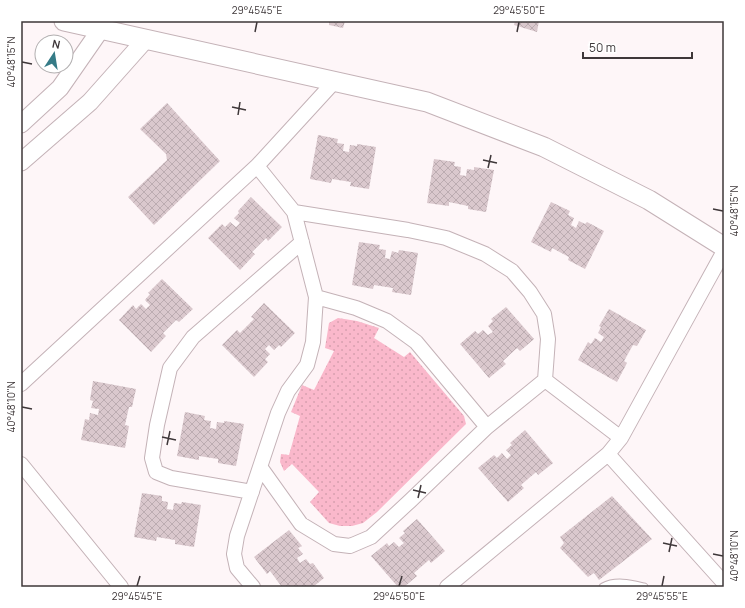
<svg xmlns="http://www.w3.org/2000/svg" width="745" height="608" font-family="Manrope,sans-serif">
<defs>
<pattern id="park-dots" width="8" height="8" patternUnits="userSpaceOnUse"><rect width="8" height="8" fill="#fab8cb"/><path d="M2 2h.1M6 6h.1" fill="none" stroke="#d79faf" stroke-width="1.8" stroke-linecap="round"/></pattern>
<pattern id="building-cross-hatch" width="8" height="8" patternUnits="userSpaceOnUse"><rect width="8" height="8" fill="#dac8cd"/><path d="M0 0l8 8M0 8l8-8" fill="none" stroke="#bcacb1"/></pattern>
</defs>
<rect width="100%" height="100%" fill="#fef6f8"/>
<path fill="url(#park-dots)" d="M338 318 357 321 379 328 374 338 404 357 410 352 464 416 466 424 377 512 363 523 352 526H340L329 523 310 502 319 492 292 464 284 471 280 462 281 454 289 455 300 416 291 412 302 385 314 390 334 351 325 348 329 323Z"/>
<path fill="url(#building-cross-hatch)" d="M329 21H345L343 28 329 25Z
M515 21H539L537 32 514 25Z
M167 103 220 161 154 225 128 197 167 160 166 154 140 129Z
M318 135 338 139 337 143 344 144 343 151 349 152 350 145 357 146V144L376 147 369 189 350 186 351 182 332 179 331 183 310 179Z
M434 159 455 162 454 166 461 167 460 175 466 176 467 169 474 170V167L494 170 486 212 468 209V206L449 202V206L427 203Z
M251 197 282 227 268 241 266 238 252 252 255 254 240 270 208 238 222 224 225 227 230 222 236 227 240 223 234 218 239 213 238 211Z
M551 202 570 211 568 215 574 218 571 225 576 228 579 221 585 224 587 222 604 231 585 269 568 260 569 257 552 248 551 252 531 242Z
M359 242 380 245 379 249 386 250 385 258 390 259 392 251 398 253 399 250 418 253 411 295 392 292 393 288 374 285 373 289 352 285Z
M162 279 193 309 179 322 176 320 163 333 166 336 151 352 119 320 133 305 136 309 141 304 146 309 150 305 145 300 150 294 148 293Z
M264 303 295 333 281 347 279 345 274 350 269 345 265 349 270 354 265 359 268 362 254 377 222 345 237 330 240 333 254 319 251 317Z
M506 307 534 339 520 351 517 348 503 361 506 364 489 378 460 344 475 331 478 334 483 330 488 335 493 332 488 326 493 321 491 319Z
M609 309 646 330 637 346 633 345 624 361 627 363 617 382 578 360 588 342 591 344 595 338 601 342 604 337 598 333 601 327 599 326Z
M93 381 136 389 132 407H129L125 425 129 426 125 448 81 440 85 419 89 420 90 413 98 415 99 409 91 408 93 401 90 400Z
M185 412 205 416 204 420 211 421 210 428 216 429 217 422 224 423V421L244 424 236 466 218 463V459L199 456V460L177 456Z
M525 430 553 463 538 475 536 472 521 485 524 488 508 502 478 468 494 455 497 458 502 453 507 459 511 455 506 450 512 445 510 443Z
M142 493 162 496V501L168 502 167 509 173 510 174 503 181 504 182 502 201 505 194 547 175 544V540L157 537 156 541 134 537Z
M612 496 652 539 599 580 594 573 588 577 560 548 564 543 560 537Z
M417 519 445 551 431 563 429 560 414 573 417 576 404 587H398L371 556 387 543 389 546 394 542 399 547 404 543 399 538 405 533 403 531Z
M289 530 302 546 298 548 303 554 297 558 300 563 306 559 310 564 313 563 324 578 313 587H282L270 571 267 574 254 557Z"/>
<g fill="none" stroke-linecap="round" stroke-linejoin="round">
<g stroke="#c4b2b7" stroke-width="9">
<path id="service" d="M603 587C616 580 631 584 644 587"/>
</g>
<g stroke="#c4b2b7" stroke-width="16">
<path id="minor" d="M316 297 356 308 387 321 416 342 487 427
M545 380 621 438
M21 384 257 166 334 82
M608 454 724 583
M21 464 121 587
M261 468 301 524 334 544 350 546 371 537 410 501 487 427 545 380 548 339 544 314 530 292 512 271 485 254 446 238 408 230 294 212
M252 492 171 478 156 472 152 458 157 425 170 368 193 337 302 242
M253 587 237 568 234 554 237 536 278 413 288 391 307 365 313 342 316 297 294 212 257 166
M447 587 608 454 621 438 724 251"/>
</g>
<g stroke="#c4b2b7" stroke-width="19">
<path id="tertiary" d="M21 124 60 88 101 29
M21 162 90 102 146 39"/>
</g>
<g stroke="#c4b2b7" stroke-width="21">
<path id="secondary" d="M64 21 427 102 544 147 649 200 724 247"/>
</g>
<use href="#service" stroke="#fff" stroke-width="7"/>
<use href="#minor" stroke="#fff" stroke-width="14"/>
<use href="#tertiary" stroke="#fff" stroke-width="17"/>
<use href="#secondary" stroke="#fff" stroke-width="19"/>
</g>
<path fill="none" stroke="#3e3739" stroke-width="1.5" d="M255 32 257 22M517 32 519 22M22 62 32 64M232 107 246 110M238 115 240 102M483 160 497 163M488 168 491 155M713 209 723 211M22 407 32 409M162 437 176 440M167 445 170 431M413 490 426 493M418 498 421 485M663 543 677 546M669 552 672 538M713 554 723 556M137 586 140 576M399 586 402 576M662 586 664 576"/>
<rect width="745" height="608" fill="none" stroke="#ffffff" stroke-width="44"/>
<g transform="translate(54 54) rotate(12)"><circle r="19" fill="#ffffff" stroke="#b2afb0"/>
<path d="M0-3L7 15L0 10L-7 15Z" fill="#357b87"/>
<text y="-6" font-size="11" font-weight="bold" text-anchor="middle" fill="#3e3739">N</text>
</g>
<path d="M583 52v6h109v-6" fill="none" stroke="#3e3739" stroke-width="2"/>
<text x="589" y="52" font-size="12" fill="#3e3739" stroke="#ffffff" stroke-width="3" paint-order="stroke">50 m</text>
<rect x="22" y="22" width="701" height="564" fill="none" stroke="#3e3739" stroke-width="1.5"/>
<g font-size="10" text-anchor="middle" fill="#3e3739">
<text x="257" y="14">29°45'45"E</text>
<text x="519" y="14">29°45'50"E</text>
<text transform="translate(11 62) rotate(-90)" y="4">40°48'15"N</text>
<text transform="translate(734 211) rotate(-90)" y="4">40°48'15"N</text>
<text transform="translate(11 407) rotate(-90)" y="4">40°48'10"N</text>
<text transform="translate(734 556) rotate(-90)" y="4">40°48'10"N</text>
<text x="137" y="600">29°45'45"E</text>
<text x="399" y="600">29°45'50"E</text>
<text x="662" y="600">29°45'55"E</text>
</g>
</svg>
